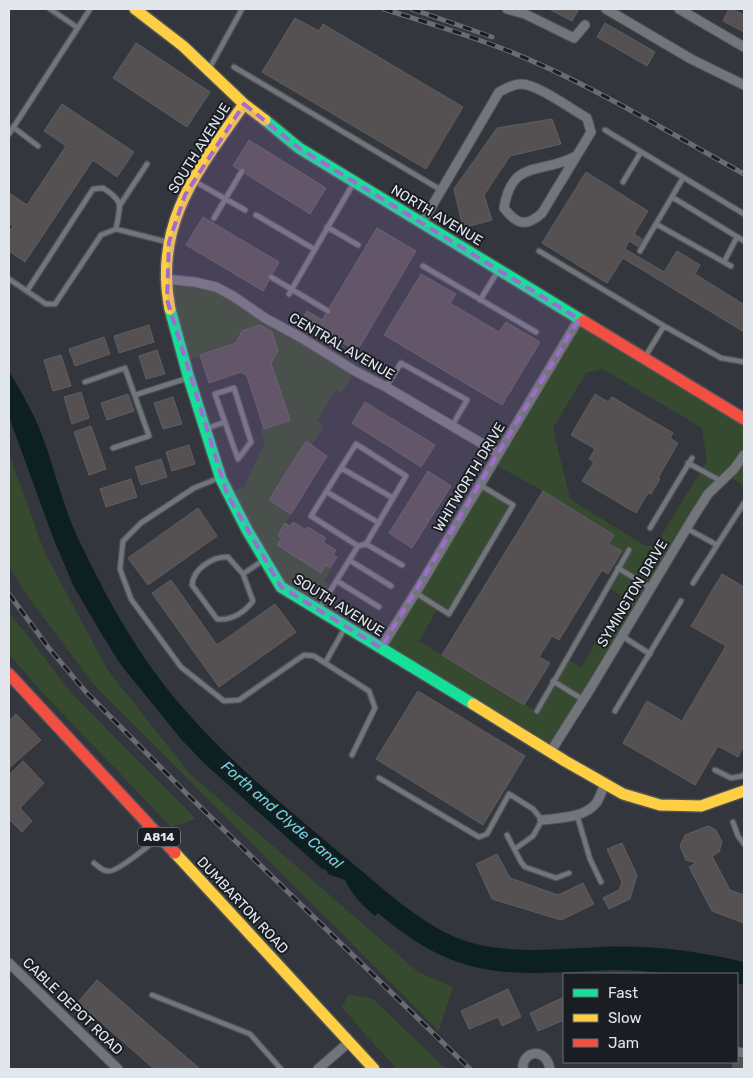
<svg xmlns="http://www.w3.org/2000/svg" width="753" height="1078" font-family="Rubik,sans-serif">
<rect width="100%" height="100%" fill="#33373d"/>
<path fill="#354a2e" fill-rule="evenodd" d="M165 279 216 287 355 371 341 393 336 390 317 421 324 426 312 445 305 441 269 500 291 514 278 535 282 538 277 546 321 573 326 565 332 569 324 581 333 587 318 610 281 587 227 494 244 487 265 442 261 430 290 420 271 363 278 350 272 333 260 325 242 331 236 343 184 362Z
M579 319 744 419V485L727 476 708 494 551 751 381 648 480 485 513 505 449 614 438 608 419 641 536 711 566 659 581 667 622 596 607 587 626 554 609 544 614 535 545 492 492 463ZM603 369 702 428 707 461 656 544 645 546 570 499 553 428 586 373Z
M9 453 44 551 107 669 190 774 418 972 453 987 439 1031 94 685 28 597 9 566Z
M9 612 74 696 196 819 171 827 41 691 9 654Z
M349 994 373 999 446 1069H397L365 1034 342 1007Z"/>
<path fill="#0c1f21" d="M9 371C20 390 32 410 40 430 54 466 62 504 78 538 107 599 139 658 184 709 230 762 286 808 340 853 379 884 423 929 472 943 514 954 558 949 601 947 648 945 698 951 744 962V985L737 983V974C719 974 701 975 683 974 660 973 638 970 615 970 557 971 499 981 445 957 420 946 398 930 378 913L375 916C362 905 352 895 345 880L328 874 326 870 321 868 205 764 181 739 121 665 104 638 74 587 54 540 9 417Z"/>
<path fill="#555051" stroke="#5f5e60" d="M549 9H579L572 21Z
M729 9H732L744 15V32L723 21Z
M295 18 319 31 323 24 463 107 426 169 262 72Z
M605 23 655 52 647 66 597 37Z
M136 43 210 92 187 127 113 78Z
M62 104 134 152 117 177 93 160 25 262 9 251V232L13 226 9 223V193L27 205 66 146 44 131Z
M552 119 561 144 510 156 484 195 492 220 463 228 454 189 497 128Z
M249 140 326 188 310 214 233 166Z
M586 172 648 211 634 234 646 242 642 249 629 241 625 249 664 272 677 251 700 265 695 274 743 304 744 301V332L623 258 607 283 542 243Z
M203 217 279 262 263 291 186 245Z
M377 228 416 251 357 351 302 319 307 311 322 320Z
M421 274 456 294 450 303 499 332 506 322 540 342 502 405 384 335Z
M149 325 154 342 119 353 114 336Z
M260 325 272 332 278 350 271 363 290 420 264 429 247 376 241 372 209 383 200 355 236 343 242 331Z
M104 337 110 354 75 366 69 349Z
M157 350 165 374 146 379 139 356Z
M61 355 71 386 53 391 44 360Z
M81 392 89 418 72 424 64 397Z
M128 394 134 411 107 420 101 403Z
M595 394 608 402 612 397 673 433 670 438 678 443 658 478 660 479 651 494 648 493 636 513 582 481 594 462 589 459 595 449 571 435Z
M173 397 182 424 163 429 154 403Z
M365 402 435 445 421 467 352 423Z
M91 426 106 469 89 475 74 432Z
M306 441 327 456 291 514 269 500Z
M189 445 195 464 172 471 166 452Z
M161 459 167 477 141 485 135 467Z
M428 471 451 486 412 548 389 533Z
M131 479 137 497 106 507 100 489Z
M543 491 614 535 609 544 622 551 608 574 602 570 559 640 552 636 539 657 550 663 524 705 442 655Z
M198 508 217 536 148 585 128 558Z
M293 522 306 530 308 527 326 538 323 542 336 550 333 555 337 557 330 568 326 565 321 573 277 545 282 538 278 536 285 523 290 526Z
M722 574 744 587V746L738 757 718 746 695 785 623 743 647 701 682 721 726 646 691 626Z
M171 580 217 645 275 604 296 632 219 687 152 593Z
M418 691 525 756 483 825 376 759Z
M16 714 41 740 9 768V721Z
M23 761 44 783 20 808 32 821 22 832 9 819V775Z
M708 826 716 830 722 842 719 852 712 856 730 890 744 895V923L712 911 689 867 696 863 686 860 680 846 685 835Z
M622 843 637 875 630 899 609 909 603 898 619 890 622 882 607 849Z
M497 854 510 878 558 895 583 883 594 904 561 920 492 899 476 864Z
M97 980 150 1026 200 1069H154L78 1002Z
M508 989 521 1017 502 1026 498 1017 469 1029 461 1011Z
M564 997V1020L538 1031 530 1013Z
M737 1058 744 1060V1069H732L734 1062H737Z"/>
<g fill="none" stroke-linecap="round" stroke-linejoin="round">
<g stroke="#4f5358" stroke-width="7">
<path id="lane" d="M50 9 78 28
M234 67 441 190
M209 69 242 9
M13 127 38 146
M605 130 744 214
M9 134 90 9
M194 181 245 210
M623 182 641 152
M672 197 744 241
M120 205 147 164
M256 215 314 249
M214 218 242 171
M656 224 731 266
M327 227 358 245
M539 251 664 326
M640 251 683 178
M724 262 737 237
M423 266 536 332
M271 277 328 311
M9 279 46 304H55L101 235 116 229 167 242
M27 291 93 189 103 188C125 202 120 205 116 229
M289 294 353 184
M480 300 498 271
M645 357 664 326 721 358 744 362
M85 382 125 368 149 436 113 448
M386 387 401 363 467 400 452 426
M234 388 251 442 238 459 215 394Z
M135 395 188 378
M205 429 225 422
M688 463 721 481
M341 468 393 498
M219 478 194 488 141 523 123 541 120 569 131 599 181 667 224 701 239 700 304 655 314 656 325 663 345 628
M327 492 379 523
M650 528 692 458
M686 528 717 545
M366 544 402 565
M349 560 391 586
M618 568 651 588
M243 574 228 557C213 556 193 569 192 585L217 619C231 621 245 612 253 601L243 574 262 561
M337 581 379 607
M693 583 744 503
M416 593 449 614 513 505 480 485
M319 609 358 546 311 516 356 444 406 476 366 544 358 546
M622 636 650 654
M325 663 369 691 375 708 352 755
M553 681 582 699
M537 711 629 550
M615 711 681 601
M715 770 731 778 743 776 744 774
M379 778 479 837 487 834 509 794 533 809 542 820 533 836 515 849
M577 815 590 859 601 882
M733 822 738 836 744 844
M507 835 521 862 525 867 556 878 569 873
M94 863C98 866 102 871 108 871 116 873 151 844 158 838
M152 995 250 1034 281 1069"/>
</g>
<g stroke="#4f5358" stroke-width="11">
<path id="street" d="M507 9 525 14 574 38 585 25
M606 9 691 59 744 85
M679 9 744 47
M422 223 499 92C505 89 513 84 521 84 537 84 571 109 587 118L591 132 542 213C526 228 516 224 504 208 512 157 543 175 576 156
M165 279 195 282 216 287 233 296 265 318 300 337 355 371 386 387 498 453
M381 648 421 584 579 319
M551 751 592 686 694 516 708 494 734 469 744 455
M542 820C559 818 586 818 597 802 600 797 602 790 605 784
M9 963 118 1069
M737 1052 744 1053
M318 1069 348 1043
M523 1069C521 1052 545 1045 550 1069"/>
</g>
<g stroke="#4f5358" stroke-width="14">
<path id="fast" d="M265 120 299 148 583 321
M170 309 188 375 221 479 247 530 281 587 473 704"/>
</g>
<g stroke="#4f5358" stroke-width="14">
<path id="slow" d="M135 9 183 46 244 104 265 120
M170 309C153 224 198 170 244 104
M473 704 565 761 623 794 660 805 701 806 744 791
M175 853 374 1069"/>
</g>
<g stroke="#4f5358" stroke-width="14">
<path id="jam" d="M583 321 744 419
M9 674 175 853"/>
</g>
<use href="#lane" stroke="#727579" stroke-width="4.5"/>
<use href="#street" stroke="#727579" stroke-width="9"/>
<use href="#fast" stroke="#16e098" stroke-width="11"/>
<use href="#slow" stroke="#ffcf43" stroke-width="11"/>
<use href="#jam" stroke="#f24e42" stroke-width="11"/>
<g stroke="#696d71" stroke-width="5">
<path id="rail" d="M384 9C425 22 466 34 506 50 589 83 666 131 744 174
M412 9 492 37
M9 594 48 647 85 691 187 794 470 1069"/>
</g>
<use href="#rail" stroke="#1a1d22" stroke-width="3" stroke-dasharray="9" stroke-linecap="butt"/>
</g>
<path fill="#9f6dcf" fill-opacity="0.2" stroke="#9f6dcf" stroke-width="4" stroke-dasharray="10 6" stroke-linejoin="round" d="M244 104 299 148 579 319 381 648 281 587 227 494 167 300 169 242 185 195Z"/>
<g text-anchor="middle" stroke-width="4" stroke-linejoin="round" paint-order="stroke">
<rect fill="#1a1d22" stroke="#a6aab1" stroke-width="1" x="138" y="827.5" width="42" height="19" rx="4"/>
<g font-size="12" font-weight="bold" fill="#e2e7ee">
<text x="159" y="841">A814</text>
</g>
<g font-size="14" fill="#e2e7ee" stroke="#1a1d22">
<text transform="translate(199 148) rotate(-58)" y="5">SOUTH AVENUE</text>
<text transform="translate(437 215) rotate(31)" y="5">NORTH AVENUE</text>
<text transform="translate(342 346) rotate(30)" y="5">CENTRAL AVENUE</text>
<text transform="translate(469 477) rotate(-59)" y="5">WHITWORTH DRIVE</text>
<text transform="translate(632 593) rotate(-59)" y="5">SYMINGTON DRIVE</text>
<text transform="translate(339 605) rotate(32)" y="5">SOUTH AVENUE</text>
<text transform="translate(243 905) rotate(47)" y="5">DUMBARTON ROAD</text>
<text transform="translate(73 1006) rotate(44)" y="5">CABLE DEPOT ROAD</text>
</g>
<g font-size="15" font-style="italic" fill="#6ed8de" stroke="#1a1d22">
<text transform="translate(282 815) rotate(41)" y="5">Forth and Clyde Canal</text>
</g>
</g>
<rect width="753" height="1078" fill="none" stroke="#e2e7ee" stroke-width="20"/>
<rect x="563" y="973" width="175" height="90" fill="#1a1d22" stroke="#6a6e74"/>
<rect x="573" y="989" width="25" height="8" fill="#16e098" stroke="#6a6e74"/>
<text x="608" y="998" font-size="15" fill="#e2e7ee">Fast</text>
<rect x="573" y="1014" width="25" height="8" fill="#ffcf43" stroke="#6a6e74"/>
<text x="608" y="1023" font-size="15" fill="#e2e7ee">Slow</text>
<rect x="573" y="1039" width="25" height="8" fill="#f24e42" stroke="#6a6e74"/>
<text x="608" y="1048" font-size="15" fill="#e2e7ee">Jam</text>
</svg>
